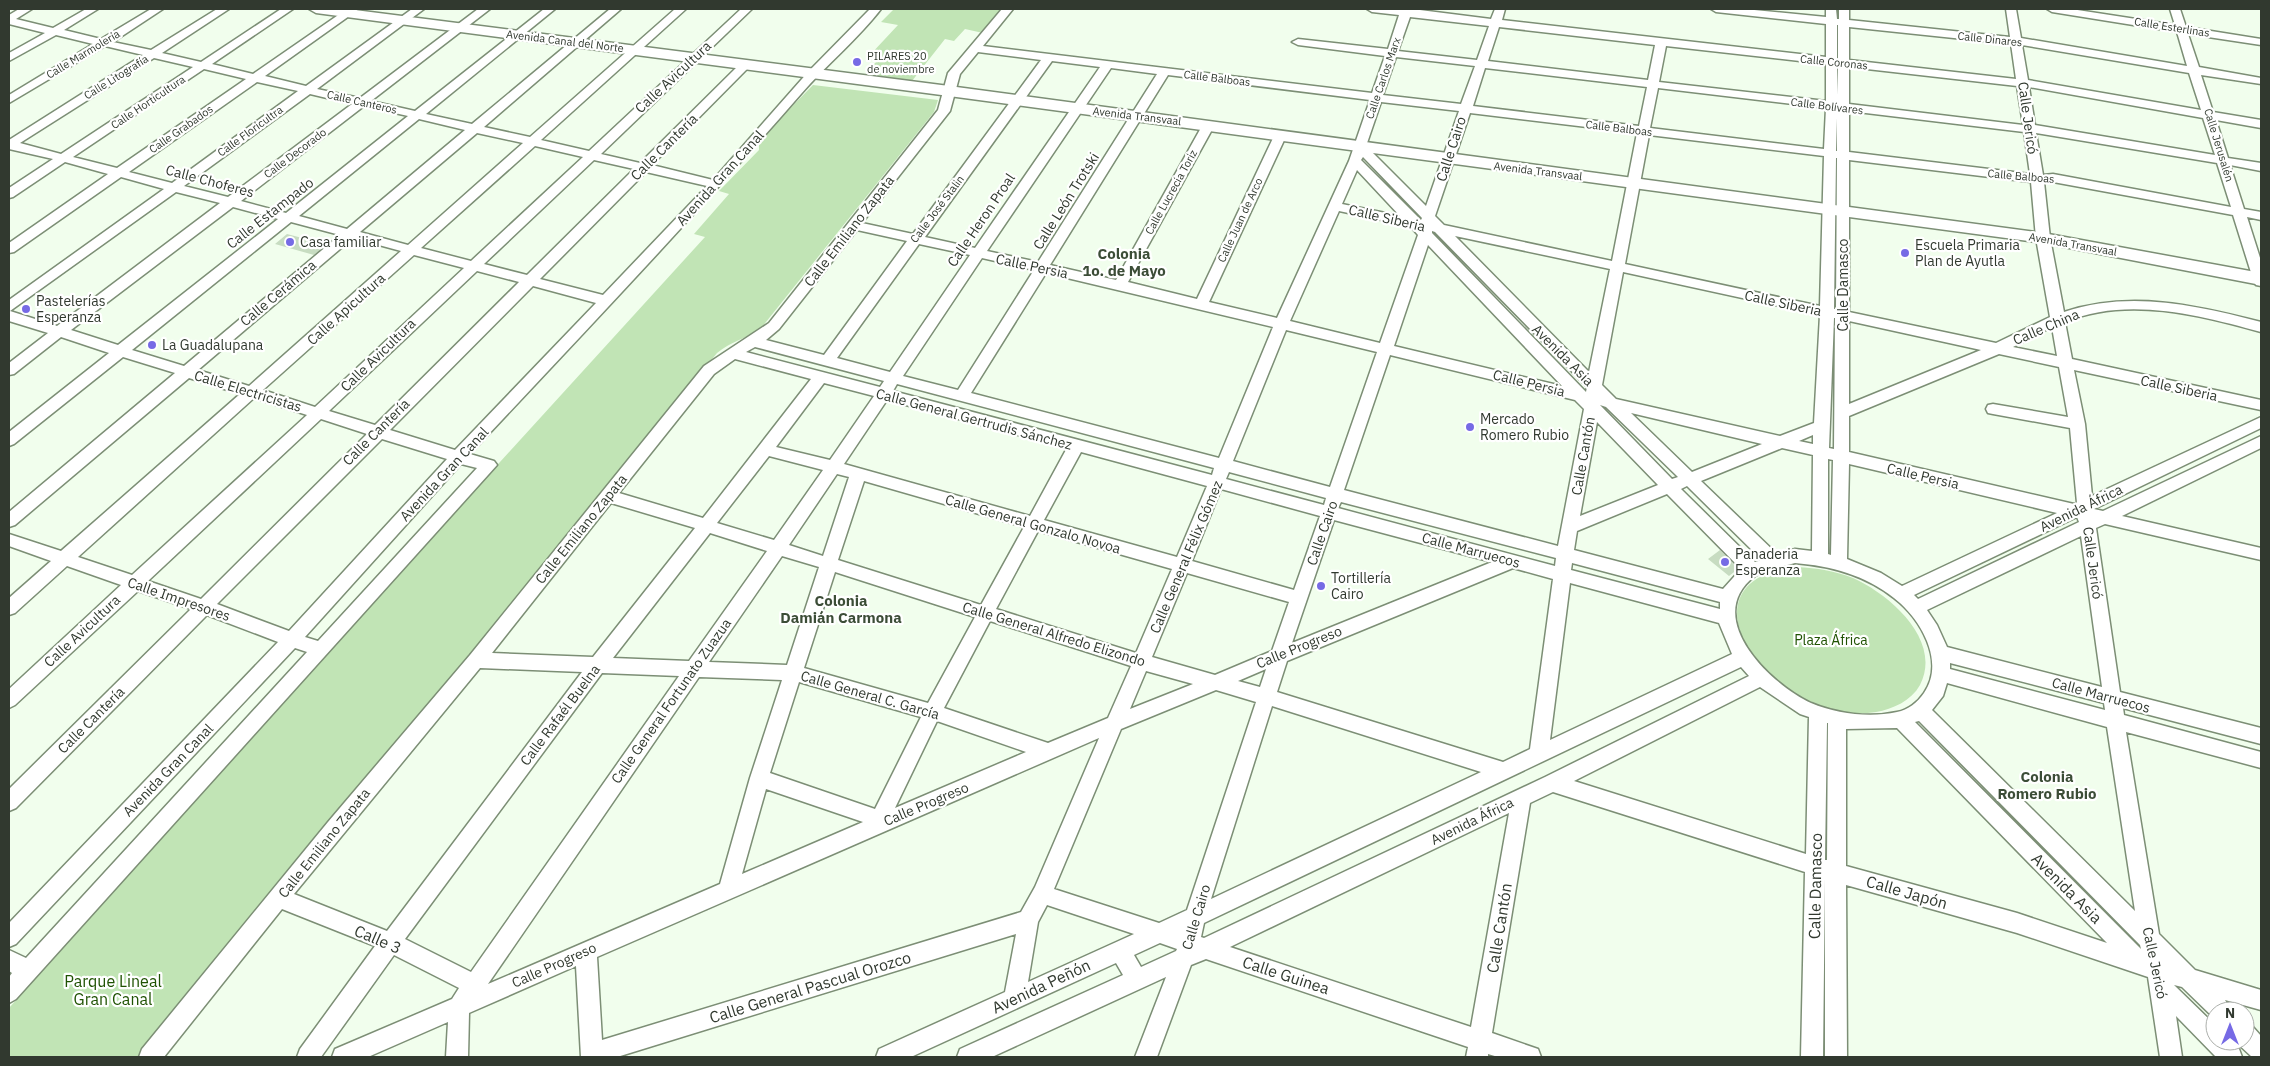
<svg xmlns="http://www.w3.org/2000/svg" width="2270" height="1066" font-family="'IBM Plex Sans',sans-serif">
<rect width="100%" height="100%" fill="#f1feed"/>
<path fill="#c1e4b5" d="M894 9H1003L983 33 965 29 954 41 945 39 912 81 867 74 869 72 867 71 880 58 870 55 898 25 881 22Z
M813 85 938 100 934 112 762 327C748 338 730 342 717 353L591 511 143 1057H9V1008L479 485 705 237 694 234 729 194 719 191 759 150V140Z
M1797 567C1817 568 1835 571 1853 578 1889 594 1943 640 1920 685 1911 701 1893 709 1876 712 1774 729 1667 580 1797 567Z"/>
<path fill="#c7dcc1" d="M287 234 306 239 326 245 314 255 275 244Z
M1720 550 1738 569 1729 576 1708 559Z"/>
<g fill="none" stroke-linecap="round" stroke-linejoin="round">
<g stroke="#7c8e75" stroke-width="3">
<path id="minor" d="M19 9H32L16 19 53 28 86 9H98L64 30 101 39 151 9H163L113 42 151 50 217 9H229L162 53 201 62 281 9H293L212 64 253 74 347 9H359L265 76 306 86 412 9H424L317 89 360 98 478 9H490L371 101 415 111 544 9H555L426 114 472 124 610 9H621L484 127 530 137 675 9H686L541 140 589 151 741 9H752L601 154 640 163 742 62H750L752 64 750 66 652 165 713 180 809 71 870 9H881C859 38 825 66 801 94 693 218 582 335 470 454L494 461 497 465 16 999 9 1003V977L12 973 9 971V950L26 958 307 652 295 648 16 944 9 947V923L278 642 207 615 16 808 9 811V789L191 609 138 591 15 705 9 708V689L121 585 67 566 15 613 9 615V598L51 561 9 546V534L61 551 240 394 189 378 15 525 9 527V512L175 373 123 357 14 444 9 446V432L109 353 61 337 14 374 9 375V363L48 333 9 321V300L164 189 121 177 14 252 9 253V243L108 174 65 162 13 197 9 198V188L53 159 9 149V140L143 55 105 46 9 103V95L93 44 56 35 9 61V53L45 33 9 24V15ZM154 58 193 67 61 154 20 143ZM204 69 246 79 117 168 73 157ZM257 82 298 91 172 183 129 172ZM310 94 352 104 228 197 184 186ZM364 106 408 116 286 213 241 201ZM419 119 465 130 347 229 299 216ZM477 133 523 143 408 245 360 232ZM535 146 583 157 471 261 421 248ZM594 160 634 169 527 275 484 264ZM646 172 707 186 603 295 540 279ZM176 192 220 203 57 326 10 311ZM233 207 278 219 118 345 71 330ZM291 222 340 235 184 366 132 350ZM353 238 401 251 249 386 198 370ZM414 255 464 268 315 407 263 390ZM477 271 519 282 375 425 329 411ZM533 286 596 303 455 450 390 430ZM254 398 307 415 132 575 78 557ZM321 419 367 434 201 599 148 581ZM382 439 447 459 289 631 217 604ZM461 464 477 468 318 641 305 637Z
M1002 9H1013L983 46 1372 93 1385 56 1298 45 1292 42 1298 39 1388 49 1399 15 1372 12 1367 9H1412L1491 19 1495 9H1505L1502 20 1826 57V24L1716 12 1711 9H1744L1826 17V9H1836L1837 19H1839V9H1849V20L2010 37 2006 9H2016L2021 38 2187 66 2177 32 2052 12 2047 9H2071L2175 25 2170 9H2180L2186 27 2261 39V45L2188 34 2199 67 2261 78V84L2201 75 2213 112 2261 120V128L2216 120 2228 158 2261 163V171L2230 165 2244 209 2261 212V220L2247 217 2261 261V286L2256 285 2254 282 2233 215 2053 182H2044L2050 238 2064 312C2129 290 2196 305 2261 322V332C2199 315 2127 296 2065 322L2072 359 2261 400V410L2074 370 2085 424 2092 496 2261 417V428L2094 509 2103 511 2261 436V448L2122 516 2261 548V560L2105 524 2096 528 2120 692 2261 728V744L2123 708 2124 715 2261 752V768L2126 732 2159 934 2195 970 2261 990V1010L2225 1000 2232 1011H2215V1019L2182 987 2174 985 2215 1025V1041H2230L2239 1049 2242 1057H2216L2176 1016 2182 1057H2160L2148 977 2017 933 1846 885 1847 1057H1825V878L1823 1057H1801L1805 872 1553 792 1530 803 1492 1033 1538 1049 1541 1057H1498L1488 1054V1057H1466L1468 1047 1206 959 1191 965 1157 1057H1135L1166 977 992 1057H957L960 1049 1123 975 1116 963 911 1057H876L879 1049 1005 992 1016 934 617 1057H581L576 966 469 1013 468 1057H446L448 1022 368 1057H332L335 1049 452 999 459 988 394 955 321 1057H297L300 1049 375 946 282 909 164 1057H139L142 1049 328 822 470 655 704 366 769 323 938 110 948 73ZM1410 17 1489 26 1477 60 1398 51ZM1837 25H1838V59L1837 58ZM1499 27 1655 45 1648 80 1488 61ZM1849 27 2011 44 2016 79 1849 60ZM2022 45 2189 73 2201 110 2028 80ZM1666 46 1826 64V101L1659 82ZM978 52 1041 60 913 234 862 223 950 111 960 74ZM1396 57 1475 66 1461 104 1383 95ZM1052 61 1100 67 975 248 925 237ZM1837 65H1838V95ZM1849 67 2017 86 2023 125 1849 104ZM1111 68 1157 74 1038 262 987 251ZM1485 68 1647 87 1639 126 1473 106ZM1168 75 1370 100 1349 161 1277 318 1209 302 1286 136 1280 132 1274 136 1197 299 1128 282 1214 126 1208 122 1202 126 1116 280 1050 265ZM2029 87 2203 118 2215 155 2035 125ZM1658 88 1826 108 1824 149 1650 128ZM1381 102 1459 111 1426 206 1366 146ZM1849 111 2024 132 2030 174 1849 152ZM1470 113 1637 133 1612 261 1444 225 1435 216ZM1837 118V151H1836ZM2036 133 2217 163 2231 207 2053 174 2043 175ZM1649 135 1824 156 1820 306 1625 264ZM1363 157 1422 218 1421 220 1361 160ZM1836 158H1837L1836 309H1834ZM1849 160 2031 182 2036 238 2050 317 1996 343 1849 312ZM1357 170 1400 216 1342 204ZM1339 211 1410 226 1418 235 1380 343 1290 321ZM857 230 907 241 824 355 766 340 779 329ZM1432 231 1435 232 1587 387 1586 392 1432 233ZM1455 236 1610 269 1589 372ZM919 244 970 255 890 372 837 358ZM1428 245 1562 386 1394 346ZM982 258 1034 270 958 390 903 376ZM1623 272 1820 315 1814 423 1780 436 1616 399 1602 385ZM1046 273 1273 327 1219 458 971 393ZM1834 318H1835L1834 449 1829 448ZM1849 321 1981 350 1849 404ZM2052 327 2057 356 2013 347ZM1286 330 1377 352 1330 487 1233 461ZM755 347 884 381 880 387 746 352ZM1999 354 2059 367 2068 417 1993 404 1988 405 1986 409 1988 413 1993 414 2070 428 2077 503 2074 504 1849 452V416ZM1390 355 1575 400 1584 409 1558 546 1344 490ZM735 359 811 379 703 518 619 493 714 374ZM824 383 874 396 830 460 776 447ZM897 384 1214 468 1212 475 893 391ZM887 400 1067 448 1030 516 844 464ZM1600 405 1606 407 1678 477 1672 479ZM1631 413 1762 444 1692 472ZM1597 422 1658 485 1580 516ZM1813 435V444L1799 441ZM1782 448 1813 455 1812 551 1795 549 1778 555 1701 481ZM1081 452 1207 486 1177 557 1044 520ZM769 456 823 470 774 540 717 523ZM1828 459 1833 460 1831 555 1828 554ZM1849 464 2057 513 1902 586 1881 573 1847 559ZM1229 472 1326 498 1324 505 1226 479ZM837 474 849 477 823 556 789 545ZM864 481 1024 527 981 605 838 560ZM1687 486 1762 560 1755 562 1681 489ZM1221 489 1320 516 1294 590 1192 561ZM1667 494 1741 569 1723 589 1574 550 1577 531ZM1341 502 1556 558 1555 566 1338 508ZM611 503 695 528 593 657 492 653ZM2077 517 2079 522 1918 599 1914 595ZM1334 520 1492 562 1292 643ZM1038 531 1172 569 1136 653 996 609ZM710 533 767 551 689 661 613 658ZM2081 536 2102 687 1947 647 1937 625 1927 610ZM782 556 819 567 787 665 709 662ZM1572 563 1720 602V609L1571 570ZM1795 563C1831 566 1865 575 1894 598 1920 618 1946 661 1924 693 1918 702 1908 710 1897 712 1870 718 1837 714 1811 703 1770 684 1701 617 1755 576 1765 569 1784 566 1795 563ZM1513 568 1553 579 1530 749 1503 762 1277 692 1287 661ZM835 572 975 617 928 703 804 668ZM1187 573 1289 602 1272 651 1215 675 1152 657ZM1570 583 1719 623 1732 654 1550 740ZM990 621 1131 666 1108 718 1048 743 944 708ZM1950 663 2104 703 2105 710 1950 669ZM1741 667 1749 676 1545 777 1204 938 1201 937 1204 923ZM480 668 582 672 387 931 294 894ZM1266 669 1260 687 1238 681ZM1146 671 1193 684 1130 709ZM602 673 679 676 471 972 405 939ZM699 677 782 680 750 778 720 884 488 984ZM799 682 921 717 875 809 770 773ZM1947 683 2107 727 2135 911 1932 710 1943 696ZM1760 687 1800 714 1809 717 1806 854 1574 781ZM1216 690 1256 702 1187 910 1159 923 1054 889 1121 729ZM1272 706 1481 772 1211 899ZM937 721 1026 752 895 808ZM1919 721 2140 945 2141 949 1915 722ZM1827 723H1828L1827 860H1825ZM1897 728 2107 943 2017 913 1846 866V729ZM1099 738 1035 887 1021 912 602 1040 597 957ZM766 789 863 822 742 874ZM1509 813 1471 1027 1230 947ZM1047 905 1134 934 1028 982 1038 922ZM1160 943 1177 949 1176 951 1141 967 1134 955Z
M2245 1024 2253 1027 2261 1036V1057H2252L2237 1043V1041H2245Z"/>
</g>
<g stroke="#7c8e75" stroke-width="3">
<path id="major" d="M309 9H347L949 86 2043 233 2261 273V285L2043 243 949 96 316 13Z"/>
</g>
<use href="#minor" fill="#fff" fill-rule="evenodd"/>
<use href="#major" fill="#fff" fill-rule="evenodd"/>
</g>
<g fill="#766ae5" stroke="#fff" stroke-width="2">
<circle cx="857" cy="62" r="5"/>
<circle cx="290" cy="242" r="5"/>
<circle cx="1905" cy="253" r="5"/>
<circle cx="26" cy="309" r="5"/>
<circle cx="152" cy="345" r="5"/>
<circle cx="1470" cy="427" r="5"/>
<circle cx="1725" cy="562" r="5"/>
<circle cx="1321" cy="586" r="5"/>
</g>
<g text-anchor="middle" stroke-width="4.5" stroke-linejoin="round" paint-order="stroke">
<g font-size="11" fill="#31392f" stroke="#fff">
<text transform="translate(2172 27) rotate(9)" y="4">Calle Esterlinas</text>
<text transform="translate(1990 39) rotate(6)" y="4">Calle Dinares</text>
<text transform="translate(565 41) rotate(7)" y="4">Avenida Canal del Norte</text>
<text transform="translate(83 54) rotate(-31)" y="4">Calle Marmolería</text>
<text transform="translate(1834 62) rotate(6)" y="4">Calle Coronas</text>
<text transform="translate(116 77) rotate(-32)" y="4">Calle Litografía</text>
<text transform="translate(1217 78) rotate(7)" y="4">Calle Balboas</text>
<text transform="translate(1383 78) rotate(-71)" y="4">Calle Carlos Marx</text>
<text transform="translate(148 102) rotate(-34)" y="4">Calle Horticultura</text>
<text transform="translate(362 102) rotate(13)" y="4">Calle Canteros</text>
<text transform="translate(1827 106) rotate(7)" y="4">Calle Bolívares</text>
<text transform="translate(1137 116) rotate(7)" y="4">Avenida Transvaal</text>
<text transform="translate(1619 128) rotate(7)" y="4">Calle Balboas</text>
<text transform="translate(181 129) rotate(-35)" y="4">Calle Grabados</text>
<text transform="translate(250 131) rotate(-36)" y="4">Calle Floricultra</text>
<text transform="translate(2219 145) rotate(73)" y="4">Calle Jerusalén</text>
<text transform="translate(295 153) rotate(-37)" y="4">Calle Decorado</text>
<text transform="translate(1538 171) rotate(7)" y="4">Avenida Transvaal</text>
<text transform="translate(2021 176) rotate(5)" y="4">Calle Balboas</text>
<text transform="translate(1171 192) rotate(-61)" y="4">Calle Lucrecia Toriz</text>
<text transform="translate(937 209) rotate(-53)" y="4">Calle José Stalin</text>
<text transform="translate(1240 220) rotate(-65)" y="4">Calle Juan de Arco</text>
<text transform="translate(2073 244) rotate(10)" y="4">Avenida Transvaal</text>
</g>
<g font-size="11" fill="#31392f" stroke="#fff" text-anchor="start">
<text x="867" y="60">PILARES 20<tspan x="867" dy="13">de noviembre</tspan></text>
</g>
<g font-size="14" fill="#31392f" stroke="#fff">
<text transform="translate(673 77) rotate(-43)" y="5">Calle Avicultura</text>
<text transform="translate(2028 118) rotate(82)" y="5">Calle Jericó</text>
<text transform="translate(664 147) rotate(-45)" y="5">Calle Cantería</text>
<text transform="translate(1451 149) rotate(-72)" y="5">Calle Cairo</text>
<text transform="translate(720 178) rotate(-48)" y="5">Avenida Gran Canal</text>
<text transform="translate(210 181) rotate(15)" y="5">Calle Choferes</text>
<text transform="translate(1066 201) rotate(-58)" y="5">Calle León Trotski</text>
<text transform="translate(270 213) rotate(-38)" y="5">Calle Estampado</text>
<text transform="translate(1387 218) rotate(13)" y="5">Calle Siberia</text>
<text transform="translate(981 220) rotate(-56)" y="5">Calle Heron Proal</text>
<text transform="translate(849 231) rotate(-52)" y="5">Calle Emiliano Zapata</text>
<text transform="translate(1032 266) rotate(12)" y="5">Calle Persia</text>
<text transform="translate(1843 285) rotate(-90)" y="5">Calle Damasco</text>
<text transform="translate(278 293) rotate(-40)" y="5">Calle Cerámica</text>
<text transform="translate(1783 303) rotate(12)" y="5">Calle Siberia</text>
<text transform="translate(346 309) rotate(-42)" y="5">Calle Apicultura</text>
<text transform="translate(2046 327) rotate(-23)" y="5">Calle China</text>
<text transform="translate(378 355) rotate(-44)" y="5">Calle Avicultura</text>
<text transform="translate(1563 355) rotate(45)" y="5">Avenida Asia</text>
<text transform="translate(1529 383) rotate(14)" y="5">Calle Persia</text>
<text transform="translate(2179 388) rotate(12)" y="5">Calle Siberia</text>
<text transform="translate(248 391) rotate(17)" y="5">Calle Electricistas</text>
<text transform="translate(974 419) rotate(15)" y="5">Calle General Gertrudis Sánchez</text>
<text transform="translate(376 432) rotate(-45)" y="5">Calle Cantería</text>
<text transform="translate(1583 456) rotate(-80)" y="5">Calle Cantón</text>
<text transform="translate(444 474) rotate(-47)" y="5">Avenida Gran Canal</text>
<text transform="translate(1923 476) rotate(13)" y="5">Calle Persia</text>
<text transform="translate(2081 508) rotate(-26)" y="5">Avenida África</text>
<text transform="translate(1033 524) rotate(16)" y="5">Calle General Gonzalo Novoa</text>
<text transform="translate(581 529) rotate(-51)" y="5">Calle Emiliano Zapata</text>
<text transform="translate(1322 533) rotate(-71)" y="5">Calle Cairo</text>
<text transform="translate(1471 550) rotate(15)" y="5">Calle Marruecos</text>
<text transform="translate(1186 557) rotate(-67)" y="5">Calle General Félix Gómez</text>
<text transform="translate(2093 563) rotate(82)" y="5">Calle Jericó</text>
<text transform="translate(179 599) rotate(19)" y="5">Calle Impresores</text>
<text transform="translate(82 631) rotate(-43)" y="5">Calle Avicultura</text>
<text transform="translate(1054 634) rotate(17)" y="5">Calle General Alfredo Elizondo</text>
<text transform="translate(1299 647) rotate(-22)" y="5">Calle Progreso</text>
<text transform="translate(870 695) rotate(16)" y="5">Calle General C. García</text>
<text transform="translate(2101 695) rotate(15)" y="5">Calle Marruecos</text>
<text transform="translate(671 701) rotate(-55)" y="5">Calle General Fortunato Zuazua</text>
<text transform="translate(560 715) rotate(-53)" y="5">Calle Rafaél Buelna</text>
<text transform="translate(91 720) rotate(-45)" y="5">Calle Cantería</text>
<text transform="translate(168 770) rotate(-46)" y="5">Avenida Gran Canal</text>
<text transform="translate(926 804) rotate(-23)" y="5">Calle Progreso</text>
<text transform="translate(1472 821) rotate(-26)" y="5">Avenida África</text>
<text transform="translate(324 843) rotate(-51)" y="5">Calle Emiliano Zapata</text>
<text transform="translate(1196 917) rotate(-73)" y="5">Calle Cairo</text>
<text transform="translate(2155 963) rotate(78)" y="5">Calle Jericó</text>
<text transform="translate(554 965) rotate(-24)" y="5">Calle Progreso</text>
</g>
<g font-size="14" fill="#31392f" stroke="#fff" text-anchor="start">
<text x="300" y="247">Casa familiar</text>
<text x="1915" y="250">Escuela Primaria<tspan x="1915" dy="16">Plan de Ayutla</tspan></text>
<text x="36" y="306">Pastelerías<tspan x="36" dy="16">Esperanza</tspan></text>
<text x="162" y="350">La Guadalupana</text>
<text x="1480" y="424">Mercado<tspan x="1480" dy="16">Romero Rubio</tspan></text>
<text x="1735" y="559">Panaderia<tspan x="1735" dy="16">Esperanza</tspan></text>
<text x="1331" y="583">Tortillería<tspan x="1331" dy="16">Cairo</tspan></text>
</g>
<g font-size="14" fill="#1f5202" stroke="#fff">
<text x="1831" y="645">Plaza África</text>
</g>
<g font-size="15" font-weight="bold" fill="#3c4d37" stroke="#fff">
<text x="1124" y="259">Colonia<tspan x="1124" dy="17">1o. de Mayo</tspan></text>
<text x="841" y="606">Colonia<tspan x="841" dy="17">Damián Carmona</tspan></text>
<text x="2047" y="782">Colonia<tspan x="2047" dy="17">Romero Rubio</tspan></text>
</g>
<g font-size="16" fill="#31392f" stroke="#fff">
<text transform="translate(1815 886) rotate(-89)" y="6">Calle Damasco</text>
<text transform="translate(2067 888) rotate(45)" y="6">Avenida Asia</text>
<text transform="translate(1907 892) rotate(16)" y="6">Calle Japón</text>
<text transform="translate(1499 928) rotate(-81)" y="6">Calle Cantón</text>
<text transform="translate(378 939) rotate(23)" y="6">Calle 3</text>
<text transform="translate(1286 975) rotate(18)" y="6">Calle Guinea</text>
<text transform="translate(1041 986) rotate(-25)" y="6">Avenida Peñón</text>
<text transform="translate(810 987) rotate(-17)" y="6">Calle General Pascual Orozco</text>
</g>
<g font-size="16" fill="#1f5202" stroke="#fff">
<text x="113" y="987">Parque Lineal<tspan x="113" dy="18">Gran Canal</tspan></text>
</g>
</g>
<rect width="2270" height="1066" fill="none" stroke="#31392f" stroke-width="20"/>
<g transform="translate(2230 1026)"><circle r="24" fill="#ffffff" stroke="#adb0ac"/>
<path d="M0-4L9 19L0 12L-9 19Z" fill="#766ae5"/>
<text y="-8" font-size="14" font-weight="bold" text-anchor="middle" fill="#31392f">N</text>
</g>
</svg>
